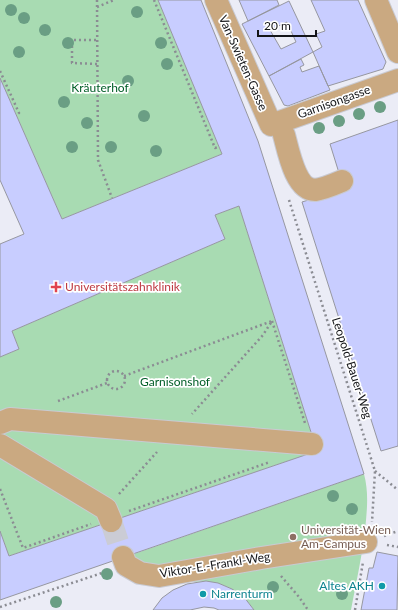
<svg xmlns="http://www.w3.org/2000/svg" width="398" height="610" font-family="Lato,sans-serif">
<rect width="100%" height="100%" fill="#ebecf6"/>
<path fill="#a8dbb2" d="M0 0H158L222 154 62 219 0 78Z
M239 206 317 451 9 556 0 531V357L19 349 12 331 225 239 215 215Z
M364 474C369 493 367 511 365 530 362 557 356 583 351 610H254C240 589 218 579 193 582L187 562 147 567 131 555Z"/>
<path fill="#c8cdff" stroke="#9697a0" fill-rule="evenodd" d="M158 0H201L258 141 364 474 0 600V531L9 556 317 451 239 206 215 215 225 239 12 331 19 349 0 357V244L24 234 0 180V78L62 219 222 154Z
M239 0H277L279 5 248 21Z
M311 0H358L386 62 383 69 328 86 313 52 322 47 316 34 325 31Z
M289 1 313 52 269 76 242 24ZM287 22 296 42 281 49 270 30Z
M301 59 304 65 300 67 302 72 319 66 330 90 288 106 284 105 269 76Z
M398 120V446L381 451 302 202 344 189 330 144Z
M377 552 398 556 397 610H361L369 568H373Z
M206 581 218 583 232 589 244 597 254 610H219L214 608 204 607 190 610H153L162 598 173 590 187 584Z"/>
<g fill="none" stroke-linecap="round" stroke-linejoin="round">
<path stroke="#cbccd5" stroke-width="22" stroke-dasharray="22 11" stroke-linecap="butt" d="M111 521 123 557"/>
<g stroke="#c9cad2" stroke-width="24">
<path id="minor" d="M216 0 271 125 398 80
M376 0 398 52
M284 135C288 149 295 190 315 190 322 189 335 184 342 181
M0 423 10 419 312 444
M0 445 106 509 111 521
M123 557 126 565 140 573 159 576 261 558 366 542"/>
</g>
<path stroke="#8b8c93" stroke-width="2.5" stroke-dasharray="2 3" stroke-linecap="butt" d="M97 0 98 160 112 198
M154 0 215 148 218 147
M97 7 114 0
M97 64 72 63V40H98
M0 71 19 113 16 115
M289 200 375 471 372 522
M272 321 305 423
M107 380a9 9 0 1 1 18 0a9 9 0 1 1-18 0Z
M124 376 272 321 263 335 192 414
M58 401 107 383
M375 471 398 490
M0 489 23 548 91 524
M119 494 157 452
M129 511 270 462
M384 536 398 531
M387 545 398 547
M281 576 299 597 308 610
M0 607 108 571
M355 610 363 562"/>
<use href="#minor" stroke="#caa981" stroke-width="22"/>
</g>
<g fill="#6a9e84">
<circle cx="11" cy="10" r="6"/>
<circle cx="137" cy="12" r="6"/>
<circle cx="24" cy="18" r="6"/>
<circle cx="45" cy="30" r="6"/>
<circle cx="68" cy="43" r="6"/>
<circle cx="161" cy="43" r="6"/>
<circle cx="19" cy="52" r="6"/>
<circle cx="167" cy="64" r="6"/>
<circle cx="128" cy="81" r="6"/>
<circle cx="64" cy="102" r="6"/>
<circle cx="380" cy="107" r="6"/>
<circle cx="359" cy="114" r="6"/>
<circle cx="144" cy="116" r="6"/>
<circle cx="339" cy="121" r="6"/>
<circle cx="87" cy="123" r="6"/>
<circle cx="319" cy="128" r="6"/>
<circle cx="72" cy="147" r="6"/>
<circle cx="111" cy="147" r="6"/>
<circle cx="156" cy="151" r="6"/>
<circle cx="333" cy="496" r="6"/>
<circle cx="352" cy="509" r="6"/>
<circle cx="107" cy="574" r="6"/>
<circle cx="273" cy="587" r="6"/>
<circle cx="342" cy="594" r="6"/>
<circle cx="56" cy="602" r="6"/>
</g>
<path fill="#e0444e" stroke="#fff" stroke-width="1.5" d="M54 281h4v4h4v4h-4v4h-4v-4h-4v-4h4z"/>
<circle fill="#8d6e63" stroke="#fff" stroke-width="1.5" cx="293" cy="537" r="4"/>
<g fill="#0f9aa8" stroke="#fff" stroke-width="1.5">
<circle cx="382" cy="586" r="4"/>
<circle cx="203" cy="594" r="4"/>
</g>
<g text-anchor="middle" stroke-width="3.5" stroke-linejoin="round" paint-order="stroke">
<g font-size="12" fill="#141518" stroke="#fff">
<text transform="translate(243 63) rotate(66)" y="4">Van-Swieten-Gasse</text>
<text transform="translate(334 102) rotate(-20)" y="4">Garnisongasse</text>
<text transform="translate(352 368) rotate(72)" y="4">Leopold-Bauer-Weg</text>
<text transform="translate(215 565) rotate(-9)" y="4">Viktor-E.-Frankl-Weg</text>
</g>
<g font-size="12" fill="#005e27" stroke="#fff">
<text x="100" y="92">Kräuterhof</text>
<text x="175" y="386">Garnisonshof</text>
</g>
<g font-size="12" fill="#be3a42" stroke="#fff" text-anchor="start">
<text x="65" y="291">Universitätszahnklinik</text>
</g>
<g font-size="12" fill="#785e54" stroke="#fff" text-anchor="start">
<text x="301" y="534">Universität-Wien<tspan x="301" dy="14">Am-Campus</tspan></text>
</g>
<g font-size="12" fill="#0d838f" stroke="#fff" text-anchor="end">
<text x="374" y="590">Altes AKH</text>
<text x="211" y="598" text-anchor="start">Narrenturm</text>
</g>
</g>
<path d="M258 30v6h58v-6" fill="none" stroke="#141518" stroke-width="2"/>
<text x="264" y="30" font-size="12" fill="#141518" stroke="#ffffff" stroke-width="3" paint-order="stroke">20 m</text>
</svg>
